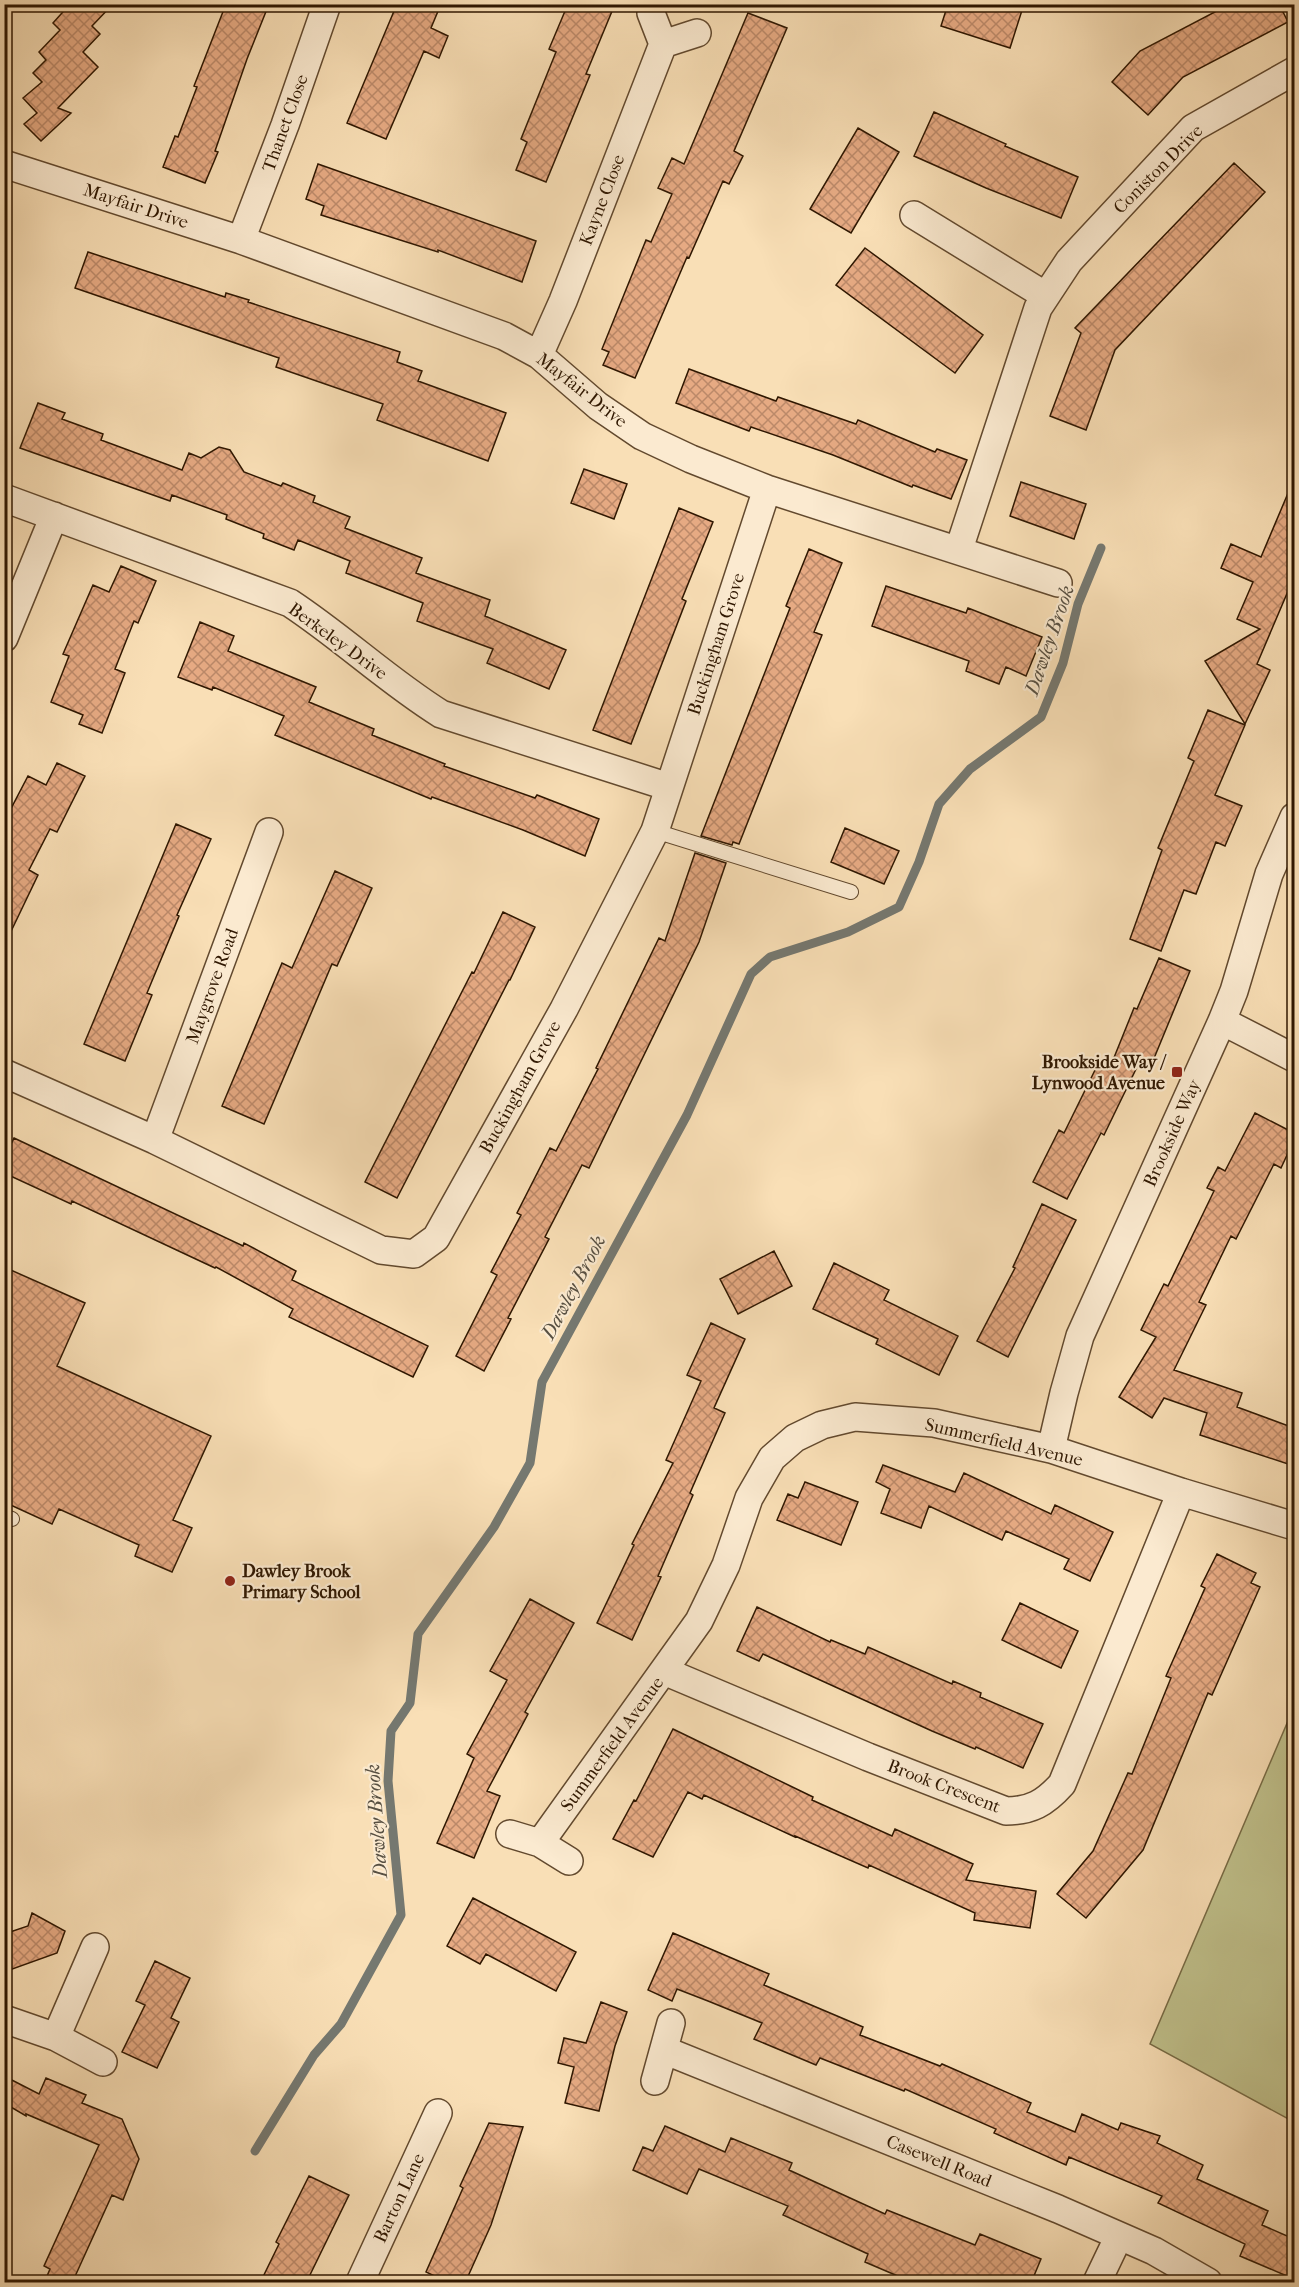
<svg xmlns="http://www.w3.org/2000/svg" width="1299" height="2287" font-family="'IM FELL French Canon',serif">
<defs>
<pattern id="building-cross-hatch" width="8" height="8" patternUnits="userSpaceOnUse" patternTransform="scale(1.5)"><rect width="8" height="8" fill="#e6aa83"/><path d="M0 0l8 8M0 8l8-8" fill="none" stroke="#bb8969"/></pattern>
</defs>
<rect width="100%" height="100%" fill="#f9dfb6"/>
<filter id="stains"><feTurbulence type="fractalNoise" baseFrequency=".00333" numOctaves="4"/><feColorMatrix values="0 0 0 0 .2 0 0 0 0 .09 0 0 0 0 .02 0 0 0 .5 -.17"/></filter>
<radialGradient id="worn" r=".72"><stop offset=".6" stop-color="#630" stop-opacity="0"/><stop offset="1" stop-color="#630" stop-opacity=".3"/></radialGradient>
<path fill="#c0c18c" stroke="#786c46" stroke-width="1.5" d="M1288 1721 1294 1723V2122L1150 2044Z"/>
<g fill="none" stroke-linecap="round" stroke-linejoin="round">
<path stroke="#757870" stroke-width="9" d="M255 2151 314 2055 341 2024 401 1915 388 1781 391 1731 410 1703 418 1634 494 1527 530 1463 542 1382 687 1115 751 974 770 957 848 932 899 907 919 862 939 804 970 769 1041 717 1063 663 1078 604 1101 548"/>
</g>
<path fill="url(#building-cross-hatch)" stroke="#2f1701" stroke-width="1.5" d="M70 4H113L92 26 100 34 83 52 98 67 58 108 71 113 41 141 24 124 37 113 23 98 42 82 33 73 46 60 39 52 60 30 53 23Z
M226 4H269L247 59 215 151 218 152 205 183 163 167 175 136 178 137 197 87 194 86Z
M397 4H441L431 28 448 36 439 58 424 51 386 139 347 123Z
M568 4H615L586 74 590 75 546 182 516 170 527 142 521 139 556 52 549 49Z
M948 4H1024L1010 48 941 26Z
M1230 4H1279L1288 22 1183 77 1148 115 1112 82 1140 51Z
M748 13 787 28 734 151 743 156 729 184 723 181 689 258 687 257 635 378 603 365 609 352 602 349 646 240 651 242 672 194 658 188 672 158 684 164Z
M934 112 1006 144 1005 146 1078 177 1061 218 986 188 914 156Z
M858 128 899 152 851 233 810 209Z
M1234 163 1265 192 1115 350 1086 430 1050 416 1081 333 1075 328Z
M318 164 536 241 522 282 438 250V252L321 215 324 206 306 199Z
M865 248 983 335 955 373 836 285Z
M88 252 225 297 226 293 249 300 248 302 400 352 397 362 422 371 418 381 506 413 488 461 377 420 383 404 276 367 279 358 75 288Z
M689 369 776 401 778 397 856 424 858 420 935 452 937 449 967 460 951 499 913 485 912 487 833 455 751 427 749 431 676 403Z
M38 403 65 413 62 419 103 434 101 440 182 470 189 453 201 458 219 447 230 450 244 472 281 486 283 483 315 496 313 502 350 517 345 528 422 558 416 573 490 600 485 616 566 650 549 689 487 663 493 649 417 621 423 603 346 573 350 561 298 540 294 550 263 538 264 534 226 519 227 515 172 495 170 501 20 448Z
M584 469 627 484 614 519 571 503Z
M1294 479V577L1257 664 1270 670 1245 724 1205 661 1260 629 1237 619 1253 582 1221 568 1231 544 1261 557Z
M1021 482 1086 504 1074 539 1010 516Z
M679 508 713 522 682 599 686 601 631 744 593 730Z
M809 549 842 563 814 632 822 635 739 844 733 842 732 845 701 836 790 608 786 606Z
M121 566 156 581 138 623 134 621 115 669 125 673 102 733 79 724 83 715 51 702 69 656 63 654 93 585 109 592Z
M886 586 966 613 968 608 1042 637 1026 676 1006 667 999 684 966 671 969 661 872 626Z
M200 622 234 636 228 651 316 687 309 702 374 729 372 735 445 764 444 766 535 798 537 795 599 819 585 856 523 830 432 797 431 799 275 735 284 716 213 687 212 690 178 677Z
M1208 710 1245 725 1215 795 1242 806 1225 846 1216 842 1196 894 1184 890 1161 951 1130 939 1162 850 1158 848 1194 761 1188 758Z
M57 763 85 776 57 832 50 829 29 870 38 875 4 946V822L28 776 46 785Z
M176 824 211 839 177 915 179 916 147 993 152 995 125 1061 84 1044Z
M845 828 899 851 884 884 831 862Z
M695 853 726 863 699 942 589 1168 582 1165 545 1237 549 1239 508 1318 511 1319 484 1371 456 1356 497 1275 491 1272 521 1215 517 1213 550 1148 556 1151 598 1069 596 1068 659 938 665 941Z
M335 871 372 888 337 966 332 964 264 1124 222 1106 282 963 292 968Z
M503 912 535 927 510 980H509L397 1198 365 1182 472 972 474 973Z
M1159 958 1190 971 1150 1068 1139 1063 1104 1135 1101 1133 1067 1199 1033 1182 1059 1130 1064 1133 1100 1060 1111 1065 1134 1008 1137 1009Z
M1255 1113 1294 1133V1140L1281 1168 1274 1164 1236 1239 1231 1236 1199 1302 1206 1305 1174 1370 1242 1393 1237 1407 1294 1428V1466L1200 1435 1207 1413 1164 1398 1152 1418 1119 1397 1156 1337 1141 1330 1164 1284 1168 1286 1214 1191 1207 1188 1218 1167 1225 1171Z
M14 1138 243 1246 244 1243 296 1271 292 1280 428 1346 413 1377 289 1317 293 1309 216 1267 215 1268 72 1201 71 1204 4 1173V1159Z
M1042 1204 1076 1220 1008 1357 977 1341 1015 1268 1013 1267Z
M774 1251 792 1286 738 1314 720 1279Z
M834 1263 889 1290 884 1300 958 1336 939 1375 876 1344 878 1339 813 1309Z
M4 1267 85 1303 57 1366 211 1436 173 1520 192 1528 172 1572 135 1556 139 1545 59 1509 52 1524 4 1502Z
M711 1323 745 1339 714 1408 725 1413 690 1493 693 1495 658 1576 661 1577 632 1640 597 1623 634 1545 632 1544 673 1463 666 1460 701 1381 687 1375Z
M883 1465 955 1492 964 1473 1051 1514 1055 1505 1113 1532 1090 1581 1064 1569 1069 1559 1006 1531 1002 1540 929 1506 921 1528 881 1513 890 1489 876 1482Z
M805 1482 858 1502 841 1545 777 1520 788 1494 798 1498Z
M1217 1554 1256 1573 1251 1583 1260 1587 1212 1695 1208 1693 1143 1850 1086 1918 1057 1894 1093 1851 1128 1773 1132 1774 1171 1678 1166 1676 1205 1588 1201 1586Z
M530 1599 574 1623 525 1712 528 1714 487 1791 500 1796 474 1858 437 1843 474 1758 467 1754 507 1680 490 1671Z
M1020 1603 1078 1631 1061 1668 1002 1640Z
M757 1607 830 1642 831 1640 865 1654 868 1647 952 1684 953 1681 981 1693 980 1697 1043 1724 1023 1768 976 1747 975 1749 932 1731 763 1654 759 1661 737 1651Z
M673 1729 813 1797 812 1800 892 1836 895 1829 973 1864 966 1880 1036 1891 1030 1928 974 1920 975 1913 869 1865 868 1868 795 1836V1837L704 1795 702 1799 688 1792 653 1857 613 1839 634 1800 636 1801Z
M473 1898 576 1952 556 1991 486 1954 480 1964 447 1946Z
M32 1913 65 1931 57 1953 4 1972V1934L28 1926Z
M673 1933 769 1974 764 1985 863 2027 860 2035 940 2066 942 2064 1031 2103 1027 2112 1075 2132 1082 2114 1118 2130 1121 2123 1160 2136 1157 2143 1203 2165 1197 2179 1268 2211 1262 2225 1294 2239V2279L1240 2256 1245 2244 1158 2203 1162 2196 1069 2157 1066 2165 994 2133 996 2129 905 2089 904 2091 820 2058 816 2065 754 2039 762 2023 708 2001 677 1989 672 2001 648 1990Z
M155 1961 190 1978 171 2018 179 2022 157 2068 122 2052 145 2005 136 2001Z
M601 2002 627 2012 615 2046 599 2111 565 2103 574 2067 558 2063 564 2038 586 2043Z
M4 2076 39 2094 46 2078 86 2095 82 2103 122 2119 139 2159 123 2200 112 2195 72 2283H44L50 2269 44 2266 99 2145 26 2114V2116L4 2103Z
M489 2123 523 2127 491 2225 465 2283H449L426 2272 463 2188 460 2186Z
M665 2126 725 2152 731 2138 792 2163 789 2170 885 2214 887 2210 975 2245 980 2234 1041 2259 1031 2283H914L865 2262 868 2254 783 2215 788 2206 699 2169 687 2194 633 2170 643 2147 653 2151Z
M309 2176 349 2195 306 2283H260L279 2244 276 2242Z"/>
<g fill="none" stroke-linecap="round" stroke-linejoin="round">
<g stroke="#62492e" stroke-width="16">
<path id="lane" d="M655 831 851 892
M4 1516 12 1519"/>
</g>
<g stroke="#62492e" stroke-width="30">
<path id="street" d="M651 13 663 44 697 33
M4 164 241 240 504 336 539 355 598 406 642 436 691 459 767 489 1058 583
M914 215 1046 296
M241 240 285 125 327 4
M539 355 563 301 663 44
M4 498 290 603C343 638 388 681 441 714L669 787
M959 549 1038 308 1069 261 1193 128 1294 71
M4 638 54 516
M1222 1021 1294 1058
M4 1073 155 1140 381 1250 414 1254 436 1238 564 1009 655 831 767 489
M155 1140 269 832
M1051 1449 1064 1393 1080 1336 1222 1021 1234 991 1269 874 1294 817
M664 1671 868 1757 1006 1811C1031 1811 1045 1803 1062 1784L1181 1492
M510 1834 540 1843 569 1861
M540 1843 699 1621 726 1565 749 1498 772 1458 795 1438 822 1425 855 1417 934 1423 1051 1449 1181 1492 1294 1526
M4 2019 56 2037 103 2062
M56 2037 95 1947
M664 2050 1058 2209 1154 2251 1208 2282
M655 2081 671 2023
M360 2282 438 2113
M1097 2282 1119 2236"/>
</g>
<use href="#lane" stroke="#fbead0" stroke-width="14"/>
<use href="#street" stroke="#fbead0" stroke-width="27"/>
</g>
<g fill="#8f2418" stroke="#fbead0" stroke-width="2">
<rect x="1171" y="1066" width="12" height="12" rx="3"/>
<circle cx="230" cy="1581" r="6"/>
</g>
<g text-anchor="middle" stroke-width="4.5" stroke-linejoin="round" paint-order="stroke">
<g font-size="18" fill="#2f1701" stroke="#fbead0">
<text transform="translate(285 123) rotate(-70)" y="6">Thanet Close</text>
<text transform="translate(1158 169) rotate(-45)" y="6">Coniston Drive</text>
<text transform="translate(602 200) rotate(-69)" y="6">Kayne Close</text>
<text transform="translate(136 206) rotate(18)" y="6">Mayfair Drive</text>
<text transform="translate(582 390) rotate(38)" y="6">Mayfair Drive</text>
<text transform="translate(338 641) rotate(36)" y="6">Berkeley Drive</text>
<text transform="translate(716 644) rotate(-72)" y="6">Buckingham Grove</text>
<text transform="translate(212 986) rotate(-70)" y="6">Maygrove Road</text>
<text transform="translate(520 1087) rotate(-61)" y="6">Buckingham Grove</text>
<text transform="translate(1172 1133) rotate(-66)" y="6">Brookside Way</text>
<text transform="translate(1004 1442) rotate(13)" y="6">Summerfield Avenue</text>
<text transform="translate(612 1744) rotate(-54)" y="6">Summerfield Avenue</text>
<text transform="translate(944 1786) rotate(21)" y="6">Brook Crescent</text>
<text transform="translate(939 2161) rotate(22)" y="6">Casewell Road</text>
<text transform="translate(399 2198) rotate(-65)" y="6">Barton Lane</text>
</g>
<g font-size="18" font-weight="bold" fill="#2f1701" stroke="#fbead0" text-anchor="end">
<text x="1165" y="1068">Brookside Way /<tspan x="1165" dy="21">Lynwood Avenue</tspan></text>
<text x="242" y="1577" text-anchor="start">Dawley Brook<tspan x="242" dy="21">Primary School</tspan></text>
</g>
<g font-size="20" font-style="italic" fill="#585042" stroke="#fbead0">
<text transform="translate(1049 640) rotate(-71)" y="7">Dawley Brook</text>
<text transform="translate(573 1287) rotate(-62)" y="7">Dawley Brook</text>
<text transform="translate(376 1821) rotate(-94)" y="7">Dawley Brook</text>
</g>
</g>
<rect width="1299" height="2287" fill="none" stroke="#f9dfb6" stroke-width="24"/>
<rect x="6" y="6" width="1287" height="2275" fill="none" stroke="#2f1701" stroke-width="3"/>
<rect x="12" y="12" width="1275" height="2263" fill="none" stroke="#2f1701" stroke-width="1.5"/>
<rect width="100%" height="100%" filter="url(#stains)"/>
<rect width="100%" height="100%" fill="url(#worn)"/>
</svg>
